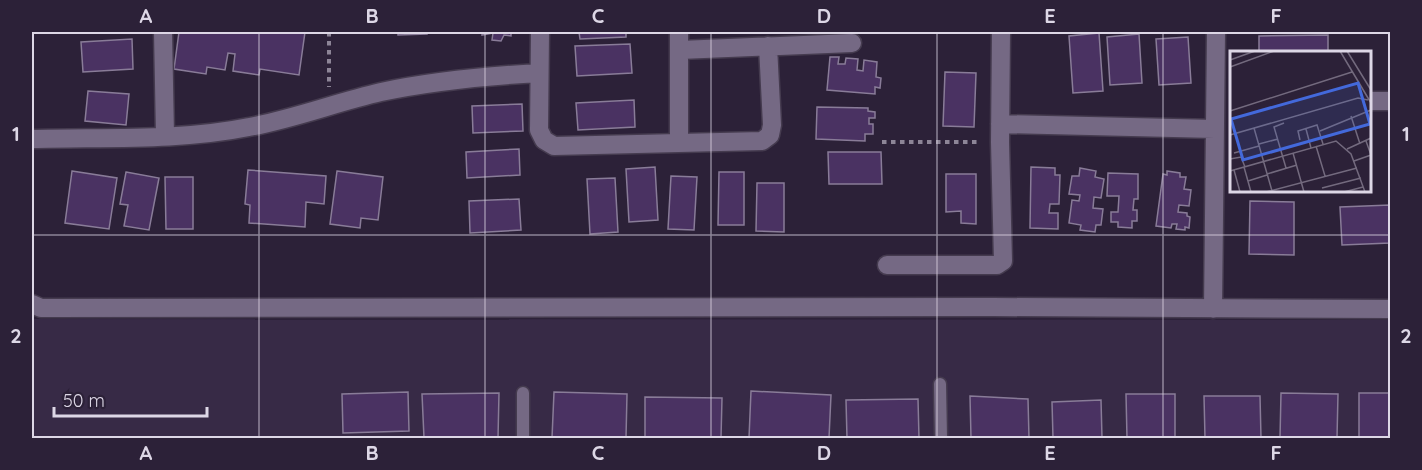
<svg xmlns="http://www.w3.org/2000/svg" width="1422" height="470" font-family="Quicksand,sans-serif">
<rect width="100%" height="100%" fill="#2c2138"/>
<path fill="#372a46" d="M32 319 1390 320V438H32Z"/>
<path fill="#4a3262" stroke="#897c98" stroke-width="1.5" d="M179 32H305L299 75 260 69 259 75 233 71 235 54 228 53 225 70 207 67 206 74 174 69Z
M398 32H427V34L398 35Z
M482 32H511V36L504 35 501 41 492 40 493 33 482 35Z
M579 32H626V37L580 39Z
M1099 33 1103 91 1073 93 1069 36Z
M1139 34 1142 83 1110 85 1107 37Z
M1328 35V52H1259V36Z
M1188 37 1191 83 1159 85 1156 39Z
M132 39 133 69 83 72 81 42Z
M630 44 632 73 577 76 575 46Z
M830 57H839L838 64H845L846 58 858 59 857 70 863 71 864 60 877 62 876 77 881 78 880 88 875 87V94L827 90Z
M945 72 976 73 974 127 943 126Z
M88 91 129 94 126 125 85 121Z
M634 100 635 127 578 130 576 103Z
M522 104 523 131 473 133 472 106Z
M817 107 868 108V111L875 112V118H869V124H873V134H865V141L816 139Z
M519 149 520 175 467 178 466 152Z
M828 152H881L882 184H829Z
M655 167 658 220 629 222 626 169Z
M1031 167 1055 168V175H1060L1059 204H1050L1049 213H1058V229L1030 228Z
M1080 168 1096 171 1095 177 1104 179 1101 198 1094 197 1093 208 1103 209 1101 225H1096L1095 232 1080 230 1081 225 1069 223 1072 200 1079 201 1080 195 1069 194 1072 176H1079Z
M248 170 326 176 324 204 306 202 305 227 249 223 250 205 245 204Z
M72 171 117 178 109 229 65 223Z
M337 171 383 177 378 220 361 218 360 228 330 224Z
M1167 171 1180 173V177H1186L1184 189 1191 190 1189 206 1179 205 1178 212 1187 213V216L1190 217 1189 228 1185 227V230L1176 229 1177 224H1172L1171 228 1156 226 1163 174 1167 175Z
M126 172 159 178 149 230 124 226 128 205 120 204Z
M719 172H744V225H718Z
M1108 173 1138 174V199H1134L1133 210H1137V221H1132V228L1118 227V222H1111V212H1118L1119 196H1107Z
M946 174H976V224L961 223V211L946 212Z
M671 176 697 177 694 230 668 229Z
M165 177H193V229H166Z
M615 178 618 232 590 234 587 179Z
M757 183H784V232L756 231Z
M519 199 521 230 470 233 469 201Z
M1250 201 1294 202V255L1249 254Z
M1390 205V243L1342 245 1340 207Z
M751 391 831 395 829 438H749Z
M408 392 409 431 343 433 342 394Z
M554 392 627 394 626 438H552Z
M499 393 498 438H424L422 394Z
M1281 393 1338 394 1337 438H1280Z
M1359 393H1390V438H1359Z
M1126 394H1175V438H1127Z
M970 396 1028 399 1029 438H971Z
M1204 396H1260L1261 438H1205Z
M645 397 722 398 721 438H645Z
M918 399 919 438H847L846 400Z
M1101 400 1102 438H1053L1052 402Z"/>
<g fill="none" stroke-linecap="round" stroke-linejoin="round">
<g stroke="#453b4f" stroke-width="15">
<path id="lane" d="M940 384 941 438
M523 393V438"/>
</g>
<g stroke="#453b4f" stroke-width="21">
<path id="street" d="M163 32 165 135
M540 32 539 130 544 140 554 146 762 141 770 135 772 125 768 46
M679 32V142
M680 50 852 43
M1370 101H1390
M1000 124 1215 129
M32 139C103 137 180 141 249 127 294 119 337 102 381 92 433 81 486 76 539 73
M887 265H997L1003 261 1000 142 1001 32
M32 304 41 308 993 307 1390 309
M1213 309 1216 32"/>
</g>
<path stroke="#8d8597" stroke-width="4" stroke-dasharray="4.5 4.5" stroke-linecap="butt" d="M329 32V87
M882 142H981"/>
<use href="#lane" stroke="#756984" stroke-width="12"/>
<use href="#street" stroke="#756984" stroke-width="18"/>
</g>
<path fill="none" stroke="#ddd7e6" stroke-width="1.5" stroke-opacity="0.55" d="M259 32V438M485 32V438M711 32V438M937 32V438M1163 32V438M32 235H1390"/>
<g transform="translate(1230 51)">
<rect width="141" height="141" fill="#2c2138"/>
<path fill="none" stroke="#736a7e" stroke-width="1.5" d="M110 0 141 52M117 0 141 39M0 9 25 0M0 16 44 0M0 60 122 21M121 65 130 93M54 72 44 76 56 117M24 77 42 140M76 78 81 97M90 80 141 59M0 84 128 47 138 49M70 89 68 80 87 74 93 93M29 93 48 88M86 95 95 125M117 98 141 87M4 102 29 95M63 102 74 141M0 108 11 106 15 116M124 110 141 104 136 90M14 116 21 141M4 119 10 141M0 120 106 90 121 103 135 141M37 123 67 114M18 130 37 124M92 137 131 127M36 141 127 117M114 141 133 136"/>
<path fill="#4369db" fill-opacity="0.15" stroke="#4369db" stroke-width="3" d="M128 32 140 73 13 109 1 68Z"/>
<rect width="141" height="141" fill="none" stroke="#ddd7e6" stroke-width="3"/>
</g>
<rect width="1422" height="470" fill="none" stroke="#2c2138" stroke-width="66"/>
<path d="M54 407v9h153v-9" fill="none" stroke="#ddd7e6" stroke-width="3"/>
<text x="63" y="407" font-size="18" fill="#ddd7e6" stroke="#2c2138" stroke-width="4.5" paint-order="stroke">50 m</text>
<rect x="33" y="33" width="1356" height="404" fill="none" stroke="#ddd7e6" stroke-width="2"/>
<g font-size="20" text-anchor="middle" font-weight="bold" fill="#ddd7e6">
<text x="146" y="23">A</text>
<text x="372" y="23">B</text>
<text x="598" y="23">C</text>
<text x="824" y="23">D</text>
<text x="1050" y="23">E</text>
<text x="1276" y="23">F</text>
<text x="16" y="141">1</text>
<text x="1406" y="141">1</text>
<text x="16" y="343">2</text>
<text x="1406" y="343">2</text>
<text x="146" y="460">A</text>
<text x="372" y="460">B</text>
<text x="598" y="460">C</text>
<text x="824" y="460">D</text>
<text x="1050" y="460">E</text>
<text x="1276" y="460">F</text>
</g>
</svg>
